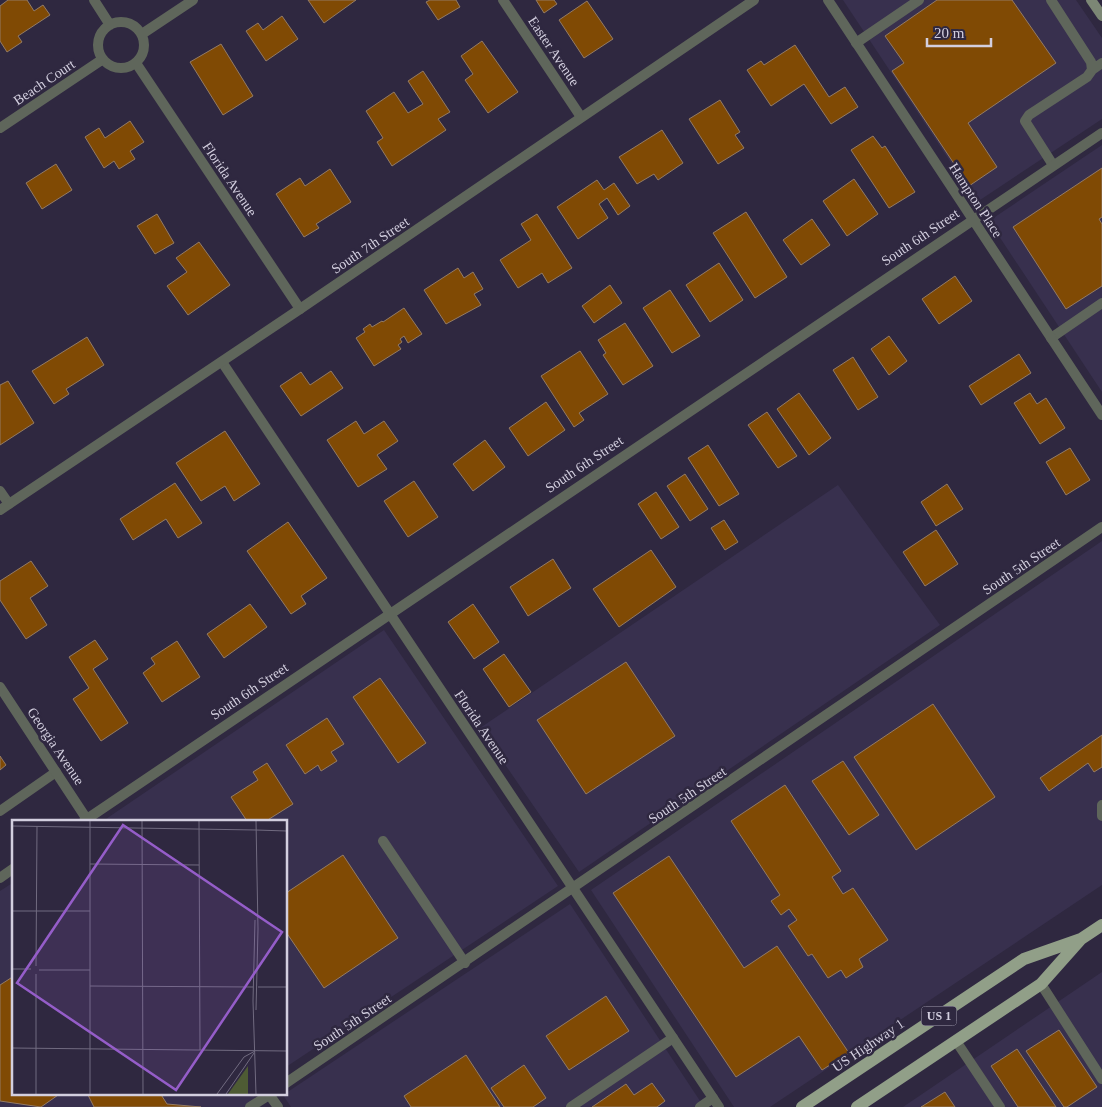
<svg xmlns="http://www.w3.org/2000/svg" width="1102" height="1107" font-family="'Times New Roman',serif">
<rect width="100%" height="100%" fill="#2f2840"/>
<path fill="#38304e" d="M843 0H1076L1102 38V119L977 202Z
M1102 145V392L989 221Z
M838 485 940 625 579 872 480 728Z
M1102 541V885L770 1107H734L591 890Z
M384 630 558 886 286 1067V821H103Z
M14 882V1093H252L261 1107H0V891Z
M570 904 704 1107H291L283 1095Z
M1102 972V1107H903Z"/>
<path fill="#804a04" stroke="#937b65" d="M8 0H27L34 11 43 5 50 15 18 36 22 42 7 52 0 41V6Z
M308 0H356L324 23Z
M430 0H456L460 7 438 20 426 2Z
M536 0H554L557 4 544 13Z
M937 0H1012L1056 63 968 123 997 167 969 186 892 71 904 63 885 36Z
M587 1 613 39 584 58 559 20Z
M282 16 298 39 266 61 246 31 258 23 263 30Z
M482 41 518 92 488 113 465 80 473 74 461 56Z
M221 44 253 96 223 115 190 62Z
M795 45 829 97 845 87 858 107 831 124 804 84 771 106 747 70 761 61 764 65Z
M423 71 450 112 438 119 446 130 392 166 377 142 383 138 366 111 394 92 408 113 423 104 408 81Z
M720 100 740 132 735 135 744 148 718 164 689 119Z
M130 121 144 142 130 151 135 159 119 169 114 161 104 168 85 137 99 128 105 138Z
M662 130 683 163 658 180 654 174 637 184 619 157Z
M873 136 882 148 885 146 915 192 889 208 851 150Z
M56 164 72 190 42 209 26 183Z
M1102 168V217L1099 219 1102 224V286L1066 309 1013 227Z
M330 169 351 202 316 224 319 228 304 237 276 194 300 178 305 186Z
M854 179 878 214 847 236 823 201Z
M597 180 604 190 614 183 630 206 618 215 607 198 599 204 608 218 578 239 557 207Z
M746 212 787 277 755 298 713 233Z
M157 214 174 243 155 254 137 226Z
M537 214 572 268 548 283 542 273 518 288 500 260 531 240 521 224Z
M812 219 830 245 801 265 783 240Z
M199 242 230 285 188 315 167 286 187 272 176 258Z
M719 263 743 300 710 322 686 285Z
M458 268 464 278 473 272 483 289 474 294 481 305 446 324 424 290Z
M955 276 972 301 939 324 922 299Z
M610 285 622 303 594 323 582 306Z
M670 290 700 336 672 353 643 308Z
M404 308 422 334 408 343 404 336 400 339 402 342 398 345 401 349 374 366 356 338 365 332 363 329 370 324 372 327 382 321 383 322Z
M625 323 653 366 623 385 603 355 606 353 598 340Z
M889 336 907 361 889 375 871 349Z
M87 337 104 365 66 389 69 394 54 404 32 371Z
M580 351 608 394 579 413 584 420 574 427 541 376Z
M1019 354 1031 373 981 405 969 386Z
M853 357 878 397 858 410 833 370Z
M331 371 343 388 301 416 280 386 301 372 310 385Z
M8 381 34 423 0 445V385Z
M799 393 831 438 809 455 777 409Z
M1030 393 1037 404 1046 398 1065 428 1040 444 1014 403Z
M546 402 565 430 528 456 509 428Z
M767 412 797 456 778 468 748 425Z
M356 421 364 434 384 421 398 441 377 455 387 469 358 487 327 440Z
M225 431 260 484 234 501 225 486 201 501 176 463Z
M485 440 505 467 473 491 453 464Z
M708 445 739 494 719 506 688 458Z
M1070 448 1090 480 1066 495 1046 462Z
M685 474 708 509 690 521 667 486Z
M414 481 438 517 408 537 384 501Z
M175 483 202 523 178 538 166 519 133 540 120 519Z
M947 484 963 509 936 526 921 502Z
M656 492 679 527 661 539 638 504Z
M724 520 738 542 725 550 711 528Z
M288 522 327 578 301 596 306 604 291 614 247 551Z
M936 530 958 564 925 586 903 552Z
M651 550 676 587 619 627 593 589Z
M553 559 571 588 528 616 510 587Z
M31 561 48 586 30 598 47 625 26 639 0 600V581Z
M250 604 267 627 224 658 207 634Z
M473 604 499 642 474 659 448 622Z
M95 640 108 659 93 669 128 723 101 741 73 699 89 688 69 657Z
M177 641 200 677 162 702 143 673 155 664 151 658Z
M504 654 531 692 509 707 483 669Z
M626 662 675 736 586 794 537 720Z
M380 678 426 743 398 763 353 697Z
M933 704 995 797 916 850 854 757Z
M327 718 344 744 331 752 337 761 321 771 318 765 305 774 286 745Z
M1102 735V767L1094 772 1088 763 1049 791 1040 778Z
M0 756 6 765 0 770Z
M843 761 879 815 849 835 812 781Z
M267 763 293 804 266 821H247L231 797 258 780 253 772Z
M785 785 841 871 832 877 843 894 853 888 888 940 859 959 863 967 846 978 841 970 828 978 812 954 808 956 788 926 797 920 789 909 781 915 771 901 780 895 731 821Z
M343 855 398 938 324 988 286 932V893Z
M669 856 744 968 777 946 849 1053 822 1070 799 1036 736 1077 613 893Z
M14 976V1093H61L41 1107 0 1101V985Z
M606 996 629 1031 569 1070 546 1036Z
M1059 1030 1097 1087 1067 1107H1064L1026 1051Z
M1017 1049 1056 1107H1018L991 1066Z
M466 1055 500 1107H411L404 1096Z
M524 1065 546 1098 533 1107H504L491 1088Z
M652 1083 665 1101 657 1107H592L626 1084 634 1095Z
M945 1092 955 1107H921Z
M87 1093H160L167 1104 201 1107H94Z"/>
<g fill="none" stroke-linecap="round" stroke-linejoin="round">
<path stroke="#5f665b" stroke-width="10" d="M1051 0 1091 62 1092 70 1087 77 1029 115 1025 121 1053 165
M856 43 919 0
M1092 70 1102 63
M1051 338 1102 303
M0 491 9 504
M1102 805V816
M0 811 56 772
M383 841 465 963
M1041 984 1102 1079
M956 1041 1000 1107
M250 1107 269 1095
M571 1107 673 1038
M700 1107 713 1098"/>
<path stroke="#5f665b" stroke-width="10" d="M94 0 110 25
M503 0 581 117
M828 0 1102 415
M98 45a23 23 0 1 1 46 0a23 23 0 1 1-46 0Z
M142 34 193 0
M136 63 300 309
M0 128 103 59
M222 362 719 1107
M84 821 1102 133
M0 878 14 868
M286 1083 1102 527"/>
<path stroke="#5f665b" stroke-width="10" d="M0 510 300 309 754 0
M0 687 88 821
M268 1093 278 1107"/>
<path stroke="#7c8775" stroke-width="10" d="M1091 0 1102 16"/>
<path stroke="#919f88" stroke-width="12" d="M802 1107 1024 959 1081 939
M857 1107 1041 984 1081 939 1102 925"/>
</g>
<g text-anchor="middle" stroke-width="5" stroke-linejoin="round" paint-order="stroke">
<rect fill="#2f2840" stroke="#a29daf" stroke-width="1" x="921.5" y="1006.5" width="35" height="19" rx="4"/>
<g font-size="12" font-weight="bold" fill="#d3cfdf">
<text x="939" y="1020">US 1</text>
</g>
<g font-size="14" fill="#d3cfdf" stroke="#2f2840">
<text transform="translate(554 51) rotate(56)" y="5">Easter Avenue</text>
<text transform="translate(44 82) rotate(-34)" y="5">Beach Court</text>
<text transform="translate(230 179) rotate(56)" y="5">Florida Avenue</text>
<text transform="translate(976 200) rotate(57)" y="5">Hampton Place</text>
<text transform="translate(920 237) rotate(-34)" y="5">South 6th Street</text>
<text transform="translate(370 245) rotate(-34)" y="5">South 7th Street</text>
<text transform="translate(584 464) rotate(-34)" y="5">South 6th Street</text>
<text transform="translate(1021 566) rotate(-34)" y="5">South 5th Street</text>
<text transform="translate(249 691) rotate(-34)" y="5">South 6th Street</text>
<text transform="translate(482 727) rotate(56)" y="5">Florida Avenue</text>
<text transform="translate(56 746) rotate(56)" y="5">Georgia Avenue</text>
<text transform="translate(687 795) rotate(-34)" y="5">South 5th Street</text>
<text transform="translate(352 1022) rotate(-34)" y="5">South 5th Street</text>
<text transform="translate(868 1045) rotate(-34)" y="5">US Highway 1</text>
</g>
</g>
<g transform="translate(12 820)">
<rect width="275" height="275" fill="#2f2840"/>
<path d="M236 246V274H216Z" fill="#4e5b34"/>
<path fill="none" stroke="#716b80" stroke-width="1" d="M78 1V274M130 1 131 274M187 1 188 230M0 6 244 10M244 10 275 11M78 44 187 45M0 91H78M243 100 241 181 244 274M24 146 25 6M0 149H19M27 150H78M24 154V274M78 166 241 167M246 167H275M244 190 246 109 244 1M0 228 275 231M205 274 232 237 243 231M214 274 242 233"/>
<path fill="#955dc9" fill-opacity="0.15" stroke="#955dc9" stroke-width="2.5" d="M111 5 270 112 164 270 5 163Z"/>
<rect width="275" height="275" fill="none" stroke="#d3cfdf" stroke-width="2.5"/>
</g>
<path d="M927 38v8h64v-8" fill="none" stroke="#d3cfdf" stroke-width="2.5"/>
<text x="934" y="38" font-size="15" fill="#d3cfdf" stroke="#2f2840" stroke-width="4" paint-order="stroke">20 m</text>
</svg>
